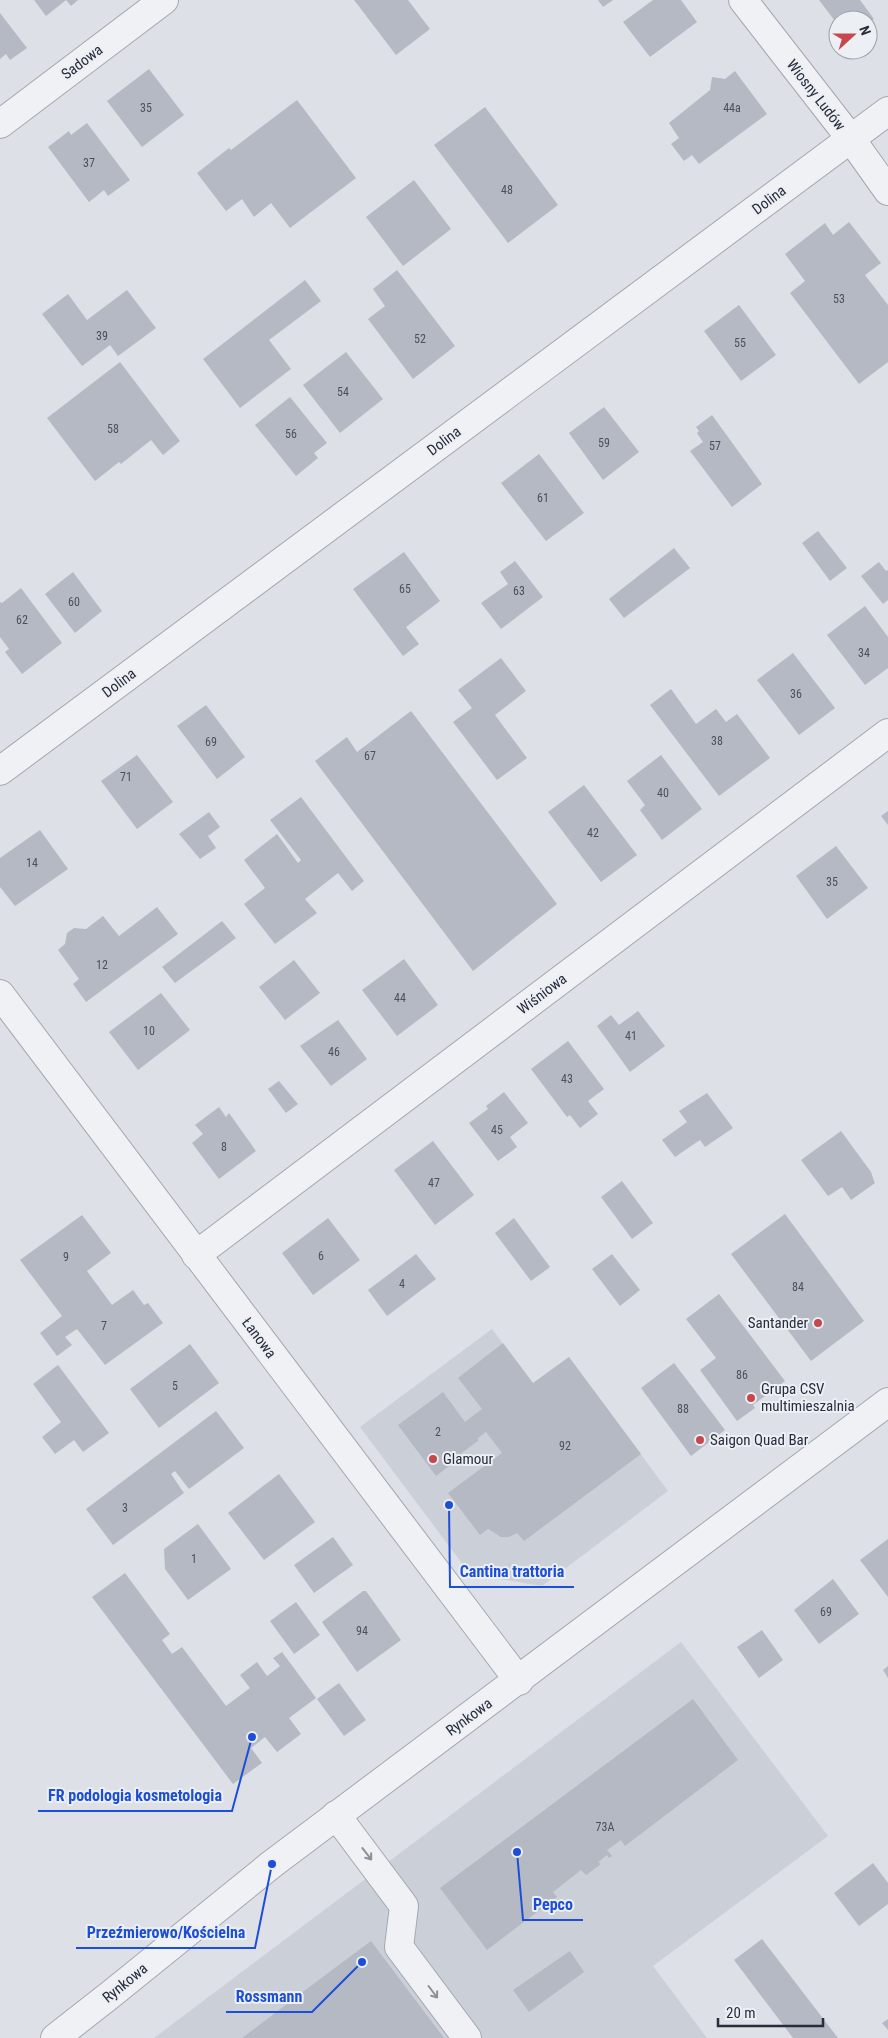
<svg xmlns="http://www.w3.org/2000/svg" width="888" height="2038" font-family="'Roboto Condensed',sans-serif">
<rect width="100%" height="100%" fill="#dde0e6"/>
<path fill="#cbcfd8" d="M492 1329 533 1383 569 1357 668 1491 542 1586 470 1574 360 1427Z
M681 1642 828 1836 653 1966 707 2038H154Z"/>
<path fill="#b5b9c3" d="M34 0H78L71 6 66 0 46 16Z
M354 0H408L430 29 396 55Z
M598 0H613L603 7Z
M653 0H681L697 22 650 57 623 22Z
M819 0H860L874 19 868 23V20H838V25Z
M0 13 27 48 10 60 6 54 0 59Z
M149 69 184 115 142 147 107 101Z
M735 71 767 114 699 164 692 155 684 161 671 144 679 138 669 123 710 90 712 77 725 79Z
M297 100 356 178 290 228 271 203 254 217 242 199 226 211 197 173 229 148 231 150Z
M485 107 558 205 508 243 434 145Z
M87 123 130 180 108 196 104 190 89 202 48 147 69 131 71 135Z
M414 180 451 229 403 266 366 217Z
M849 222 881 263 865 275 888 305V362L859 384 790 293 805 281 785 254 825 223 833 235Z
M397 270 455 346 413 379 368 319 385 306 373 289Z
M305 280 321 301 269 340 291 369 240 408 203 359Z
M127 290 156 328 118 356 110 345 82 366 42 314 68 294 87 320Z
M739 305 776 355 741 381 704 331Z
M346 352 383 399 340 433 303 385Z
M120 362 180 441 163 455 151 440 121 464 119 462 95 481 47 418Z
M290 397 327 443 314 453 318 458 296 476 255 425Z
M604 407 639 452 603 480 569 433Z
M712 415 762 484 732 507 690 451 703 442 697 433 699 431 696 427Z
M539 454 584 513 546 541 501 483Z
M818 531 847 568 830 581 802 543Z
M674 548 690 568 624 618 609 599Z
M404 552 440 601 406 627 419 644 403 656 353 589Z
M515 561 543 597 501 629 481 603 508 584 500 572Z
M879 562 886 571 888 570V600L883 604 861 576Z
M73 572 102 611 75 633 45 594Z
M21 588 62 643 22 674 5 652 9 649 0 637V602L2 603Z
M865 606 888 637V668L865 685 827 635Z
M793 653 835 708 799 735 757 680Z
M501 658 526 691 495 715 527 758 497 780 453 722 472 708 458 690Z
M671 689 696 724 716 709 726 722 737 714 770 758 719 796 650 705Z
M206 705 245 757 217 779 177 726Z
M411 711 557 904 473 971 315 761 347 737 357 752Z
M137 755 173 802 137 829 101 781Z
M661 755 702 809 662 840 640 810 645 805 627 781Z
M584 785 637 855 601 882 548 812Z
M301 797 364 881 352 891 338 873 305 899 317 913 275 944 244 904 265 888 244 860 277 834 298 863 301 860 270 820Z
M888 811V825L881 816Z
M209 812 220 827 208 836 216 848 200 859 179 834Z
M40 830 68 869 15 906 0 887V858Z
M836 846 868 888 827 919 796 876Z
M157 907 178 934 86 1002 73 984 79 979 58 950 65 944 67 933 74 928 86 929 103 916 119 936Z
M222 921 236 938 175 983 162 967Z
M404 959 438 1005 397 1036 362 990Z
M294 960 320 993 285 1020 259 987Z
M161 993 190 1030 138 1070 109 1032Z
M638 1011 665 1046 630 1072 597 1026 611 1015 619 1025Z
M338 1020 367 1059 331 1086 300 1046Z
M568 1041 604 1089 588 1101 598 1114 580 1128 570 1115 567 1117 531 1069Z
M279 1081 298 1104 286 1113 268 1089Z
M504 1092 528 1123 510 1137 517 1147 498 1161 469 1123 488 1109 486 1106Z
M707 1093 733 1128 705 1147 700 1140 675 1157 662 1140 687 1122 679 1111Z
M219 1107 226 1117 229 1113 256 1151 219 1179 192 1143 203 1134 195 1125Z
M841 1131 871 1172 874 1181 875 1183 851 1200 842 1187 828 1196 801 1160Z
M433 1141 474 1195 435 1225 394 1170Z
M622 1181 653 1223 632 1239 601 1197Z
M785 1214 864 1321 811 1361 731 1254Z
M82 1215 111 1253 87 1271 112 1305 133 1290 144 1305 148 1303 163 1323 105 1365 77 1329 65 1337 72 1345 57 1356 40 1333 62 1316 20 1260Z
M328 1218 360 1260 313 1295 282 1253Z
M514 1218 550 1267 531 1281 495 1233Z
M416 1254 436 1279 387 1316 368 1290Z
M612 1254 640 1290 620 1306 592 1269Z
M719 1294 785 1381 753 1405 755 1408 737 1421 700 1370 716 1358 686 1319Z
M503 1343 533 1383 569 1357 641 1454 524 1541 517 1533 509 1537H501L488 1529 480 1535 448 1493 502 1453 486 1432 477 1439 479 1440 459 1455 461 1457 436 1476 398 1425 443 1392 465 1422 482 1409 458 1378Z
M190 1344 219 1383 159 1428 130 1389Z
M674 1363 725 1430 691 1456 641 1388Z
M58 1365 109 1433 83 1452 74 1440 55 1454 42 1437 61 1422 33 1384Z
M216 1411 244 1448 189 1489 175 1471 171 1474 184 1493 113 1545 86 1509Z
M279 1474 315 1522 264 1560 228 1513Z
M198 1524 231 1569 188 1600 165 1569 164 1549Z
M333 1537 353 1565 314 1593 294 1565Z
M888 1539V1597L860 1560Z
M125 1573 170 1634 162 1640 172 1654 182 1647 226 1706 250 1688 240 1675 257 1662 267 1676 280 1666 273 1658 282 1652 316 1698 289 1718 301 1734 277 1752 265 1737 251 1748 262 1763 233 1784 92 1597Z
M833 1579 859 1614 819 1644 794 1610Z
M363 1591H366L401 1640 357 1672 322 1622Z
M296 1602 320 1635 294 1654 270 1621Z
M762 1630 783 1660 759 1678 737 1647Z
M888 1666V1678L883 1670Z
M339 1683 366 1720 344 1736 317 1699Z
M693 1699 738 1760 625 1846 621 1840 607 1850 612 1856 609 1858 607 1855 598 1862 601 1864 586 1875 581 1870 553 1892 557 1897 487 1950 440 1888Z
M873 1863 888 1883V1904L859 1926 834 1893Z
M762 1939 838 2038H793L734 1960Z
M371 1941 444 2038H242L304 1991Z
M570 1951 584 1972 529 2012 513 1990Z
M888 2019V2030L882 2023Z"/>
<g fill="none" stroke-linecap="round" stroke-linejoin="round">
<g stroke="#a3a7b0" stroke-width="30">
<path id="minor" d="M743 0 851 139 888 191
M0 124 164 0
M0 771 888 111
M0 994 519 1681
M196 1255 888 733
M336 1815 404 1906 399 1947 467 2038"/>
</g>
<g stroke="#a3a7b0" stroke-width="30">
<path id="tertiary" d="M55 2038 110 1995 272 1864 888 1402"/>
</g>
<use href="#minor" stroke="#f0f1f5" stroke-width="28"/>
<use href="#tertiary" stroke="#f0f1f5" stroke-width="28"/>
</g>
<defs><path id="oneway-shaft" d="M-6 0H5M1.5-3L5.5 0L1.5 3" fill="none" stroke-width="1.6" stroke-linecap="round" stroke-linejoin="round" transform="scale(1.25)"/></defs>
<g stroke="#8c8f98">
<use href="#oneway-shaft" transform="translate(367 1854) rotate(52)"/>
<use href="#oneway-shaft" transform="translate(433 1992) rotate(53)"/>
</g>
<g fill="#c6474e" stroke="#eceff4" stroke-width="2">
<circle cx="818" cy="1323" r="5"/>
<circle cx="751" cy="1398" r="5"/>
<circle cx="700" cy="1440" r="5"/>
<circle cx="433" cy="1459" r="5"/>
</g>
<g text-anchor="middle" stroke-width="4" stroke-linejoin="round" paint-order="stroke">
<g font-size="12" fill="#4a505e">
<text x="146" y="112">35</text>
<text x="732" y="112">44a</text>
<text x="89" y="167">37</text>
<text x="507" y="194">48</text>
<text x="839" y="303">53</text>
<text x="102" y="340">39</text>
<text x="420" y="343">52</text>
<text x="740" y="347">55</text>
<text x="343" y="396">54</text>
<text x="113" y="433">58</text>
<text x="291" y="438">56</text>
<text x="604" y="447">59</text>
<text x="715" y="450">57</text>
<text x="543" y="502">61</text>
<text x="405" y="593">65</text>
<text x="519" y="595">63</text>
<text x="74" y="606">60</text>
<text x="22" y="624">62</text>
<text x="864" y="657">34</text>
<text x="796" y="698">36</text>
<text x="717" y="745">38</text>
<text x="211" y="746">69</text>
<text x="370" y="760">67</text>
<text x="126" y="781">71</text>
<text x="663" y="797">40</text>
<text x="593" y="837">42</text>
<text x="32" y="867">14</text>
<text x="832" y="886">35</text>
<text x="102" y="969">12</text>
<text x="400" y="1002">44</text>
<text x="149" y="1035">10</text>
<text x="631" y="1040">41</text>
<text x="334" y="1056">46</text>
<text x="567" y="1083">43</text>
<text x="497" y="1134">45</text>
<text x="224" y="1151">8</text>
<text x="434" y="1187">47</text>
<text x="321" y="1260">6</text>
<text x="66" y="1261">9</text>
<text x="402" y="1288">4</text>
<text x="798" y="1291">84</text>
<text x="104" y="1330">7</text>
<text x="742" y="1379">86</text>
<text x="175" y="1390">5</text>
<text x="683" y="1413">88</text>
<text x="438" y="1436">2</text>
<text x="565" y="1450">92</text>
<text x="125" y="1512">3</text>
<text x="194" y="1563">1</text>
<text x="826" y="1616">69</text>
<text x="362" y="1635">94</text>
<text x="605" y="1831">73A</text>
</g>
<g font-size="15" fill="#272d3c" stroke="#eceff4">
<text transform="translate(82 62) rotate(-37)" y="5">Sadowa</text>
<text transform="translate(816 95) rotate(52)" y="5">Wiosny Ludów</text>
<text transform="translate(769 200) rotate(-37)" y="5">Dolina</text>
<text transform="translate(444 441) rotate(-37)" y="5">Dolina</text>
<text transform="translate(119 683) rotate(-37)" y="5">Dolina</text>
<text transform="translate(542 994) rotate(-37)" y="5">Wiśniowa</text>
<text transform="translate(259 1338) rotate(53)" y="5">Łanowa</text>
<text transform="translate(469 1717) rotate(-36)" y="5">Rynkowa</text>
<text transform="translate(125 1983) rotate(-39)" y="5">Rynkowa</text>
</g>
<g font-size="15" fill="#272d3c" stroke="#eceff4" text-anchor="start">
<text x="808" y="1328" text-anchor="end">Santander</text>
<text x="761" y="1394">Grupa CSV<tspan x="761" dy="17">multimieszalnia</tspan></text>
<text x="710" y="1445">Saigon Quad Bar</text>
<text x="443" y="1464">Glamour</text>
</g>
</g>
<path fill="none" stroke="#1d4ed8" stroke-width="2" d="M449 1505L450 1587H574M252 1737L232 1811H38M517 1852L523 1920H583M272 1864L255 1948H76M362 1962L312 2012H226"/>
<g fill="#1d4ed8" stroke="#eceff4" stroke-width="2">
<circle cx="449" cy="1505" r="5"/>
<circle cx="252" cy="1737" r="5"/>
<circle cx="517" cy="1852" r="5"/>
<circle cx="272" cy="1864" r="5"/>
<circle cx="362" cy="1962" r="5"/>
</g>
<g font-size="16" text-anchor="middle" font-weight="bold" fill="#1d4ed8" stroke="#eceff4" stroke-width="4" stroke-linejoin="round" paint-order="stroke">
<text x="512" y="1577">Cantina trattoria</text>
<text x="135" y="1801">FR podologia kosmetologia</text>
<text x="553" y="1910">Pepco</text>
<text x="166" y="1938">Przeźmierowo/Kościelna</text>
<text x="269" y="2002">Rossmann</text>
</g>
<g transform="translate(853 35) rotate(69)"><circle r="24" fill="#eceff4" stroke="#9da1aa"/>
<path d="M0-4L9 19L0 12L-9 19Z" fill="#c6474e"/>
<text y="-8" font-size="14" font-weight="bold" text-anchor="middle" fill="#272d3c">N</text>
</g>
<path d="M718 2018v8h105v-8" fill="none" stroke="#272d3c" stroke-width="2.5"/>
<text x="726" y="2018" font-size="15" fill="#272d3c" stroke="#eceff4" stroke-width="4" paint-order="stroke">20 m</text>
</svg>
